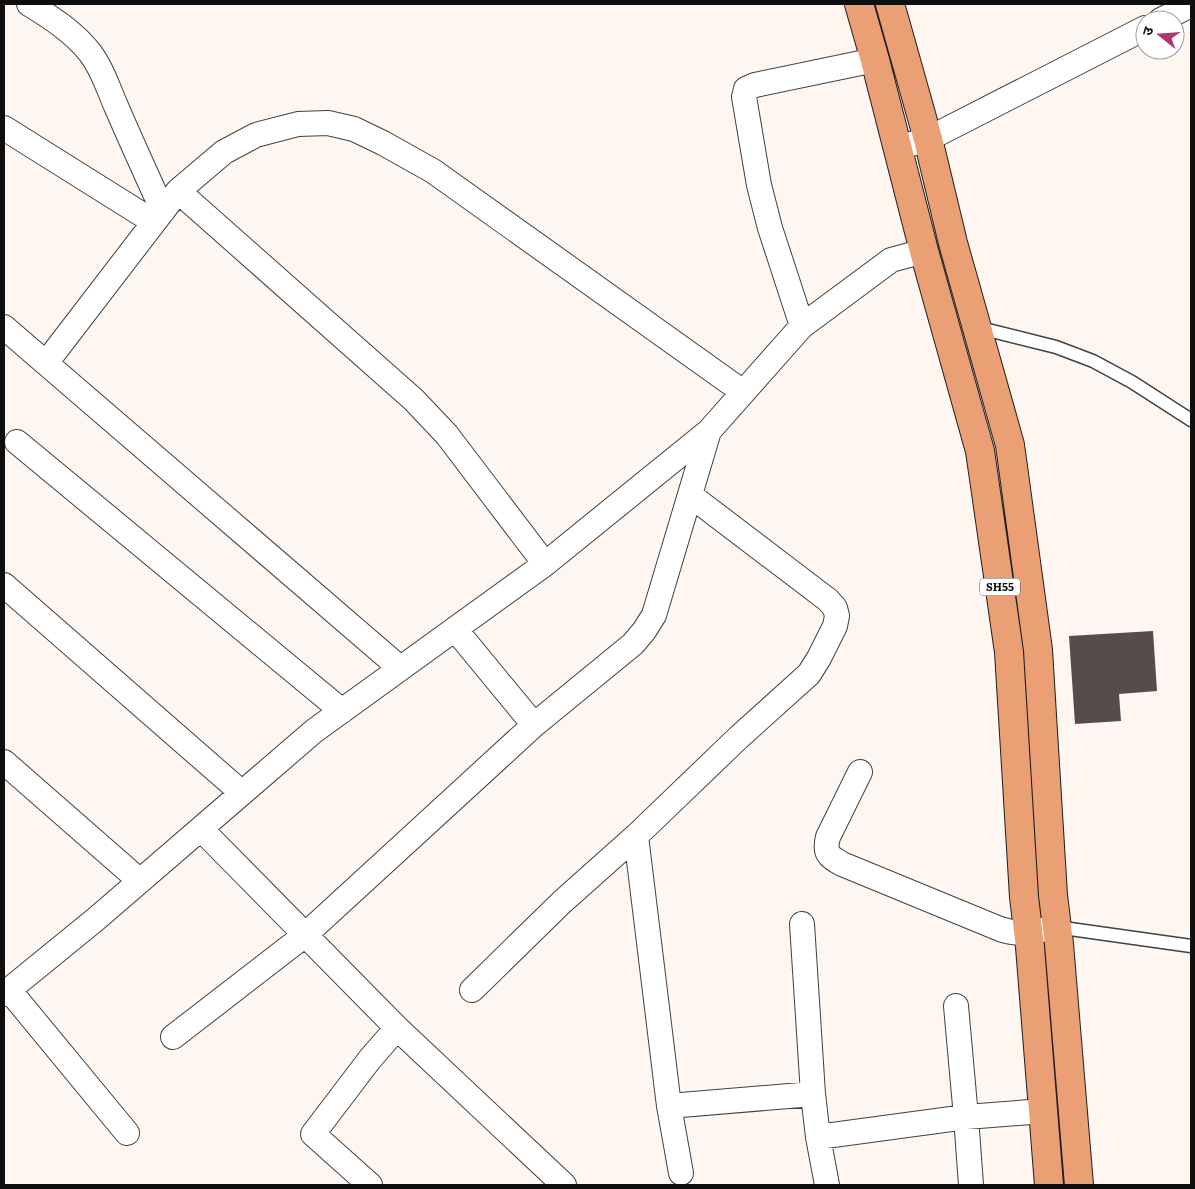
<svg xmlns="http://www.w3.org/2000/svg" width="1195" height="1189" font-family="Literata,'Noto Sans Devanagari',serif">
<rect width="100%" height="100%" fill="#fdf6f1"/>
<path fill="#564c4c" d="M1153 631 1157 691 1119 694 1121 721 1075 724 1069 636Z"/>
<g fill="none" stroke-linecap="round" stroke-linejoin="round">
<g stroke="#414141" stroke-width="15">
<path id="lane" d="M976 327 1056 347 1093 361 1132 382 1191 420
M1056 927 1191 946"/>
</g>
<g stroke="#414141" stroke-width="26">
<path id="street" d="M29 4C52 18 75 33 91 54 103 70 108 88 116 106 131 141 147 176 163 211
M1161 20 1191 5
M4 128 154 222
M898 148 928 139 1145 28
M178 191 414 400 447 435 545 564
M802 326 770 228 759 185 744 97 746 89 755 85 875 60
M4 327 400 668
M46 363 178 191 224 152 256 135 298 124 328 123 354 129 383 143 433 171 743 392
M17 442 342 711
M4 585 242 793
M455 629 534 725
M4 762 140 881
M860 772 828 837C824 853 828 856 842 864L1000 929C1019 935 1028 933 1047 929
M201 829 397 1028 564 1185
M636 836 669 1106 681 1173
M802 924 813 1094 818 1137 827 1185
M9 990 127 1133
M472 990 562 902 636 836 738 738 809 674 819 658 835 626 837 616 835 608 828 600 690 495
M4 994 96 919 314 731 545 564 709 431 802 326 891 260 924 251
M956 1006 966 1117 971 1185
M173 1037 305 935 534 725 633 644 644 631 654 615 709 431
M669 1106 813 1094
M818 1137 966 1117 1044 1111
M370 1185 313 1134 370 1059 397 1028"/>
</g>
<g stroke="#1f1f1f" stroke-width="30">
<path id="primary" d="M859 4 875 60 924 251 980 451 1009 652 1024 897 1030 947 1049 1185
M890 4 928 139 953 243 1010 445 1038 650 1053 895 1059 944 1079 1185"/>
</g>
<use href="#lane" stroke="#fff" stroke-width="12"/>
<use href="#street" stroke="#fff" stroke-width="24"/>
<use href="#primary" stroke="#ea9f75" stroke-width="28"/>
</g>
<g text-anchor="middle" stroke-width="5" stroke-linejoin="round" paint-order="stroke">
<rect fill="#fff" stroke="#565656" stroke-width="1" x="980" y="578.5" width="40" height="17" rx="4"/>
<g font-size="11" font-weight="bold" fill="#0e0e0e">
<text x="1000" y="591">SH55</text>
</g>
</g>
<rect width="1195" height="1189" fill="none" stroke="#0e0e0e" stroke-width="10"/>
<g transform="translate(1160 35) rotate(287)"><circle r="24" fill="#ffffff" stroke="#9f9f9f"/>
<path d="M0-4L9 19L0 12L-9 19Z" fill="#b0356c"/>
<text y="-8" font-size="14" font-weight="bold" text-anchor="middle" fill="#0e0e0e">उ</text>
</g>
</svg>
